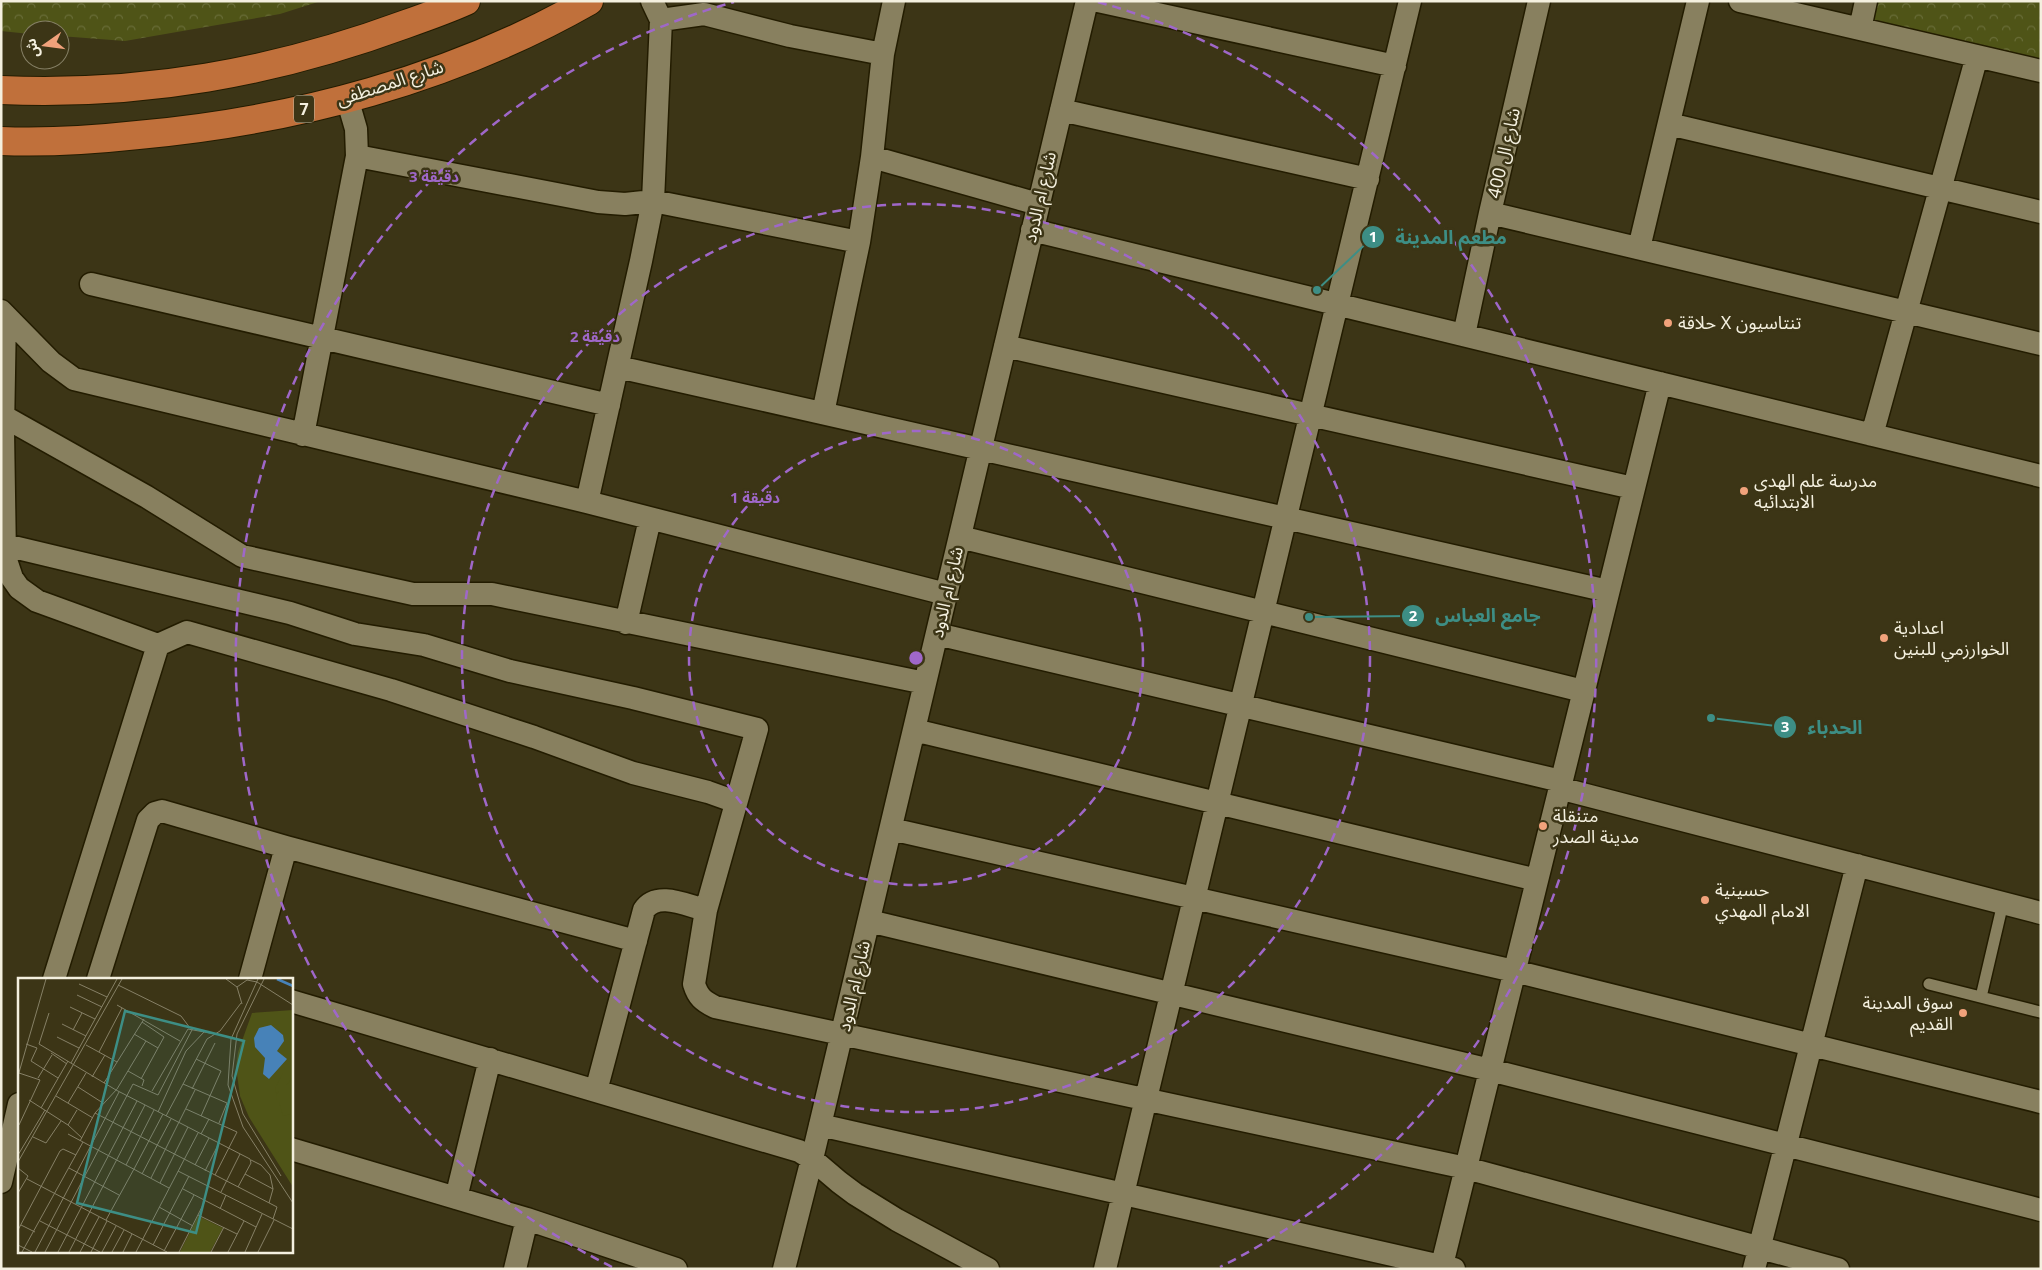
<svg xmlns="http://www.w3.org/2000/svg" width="2042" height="1270" font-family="'Noto Sans','Noto Sans Arabic',sans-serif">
<defs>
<pattern id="park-crowns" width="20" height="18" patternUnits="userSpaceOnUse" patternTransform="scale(1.25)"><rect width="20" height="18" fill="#4f5417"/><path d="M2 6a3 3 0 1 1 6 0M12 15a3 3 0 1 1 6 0" fill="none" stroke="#696d38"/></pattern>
</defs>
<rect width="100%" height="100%" fill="#3c3516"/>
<path fill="url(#park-crowns)" d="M1 1H321L280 14 125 41 60 36V30H30V34L1 31Z
M1876 1H2041V62L1871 23Z"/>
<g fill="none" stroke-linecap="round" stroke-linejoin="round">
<g stroke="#231c00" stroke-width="14">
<path id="lane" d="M1929 984 2040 1012
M1981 997 2003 903"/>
</g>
<g stroke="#231c00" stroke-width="25">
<path id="street" d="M652 1 661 20
M1098 1 1395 66
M1740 1 2041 71
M1860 29 1866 1
M1061 110 1368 179
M1669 124 2041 212
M357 156 598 202 625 204 653 201 859 242
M872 157 1038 204
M1490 213 2041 344
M1032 230 2041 476
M1639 248 1698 1
M91 284 609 405
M1 311 51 362 74 379 587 502 946 594
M5 315 3 431 5 557 12 578 19 588 37 601 158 645 187 632 391 690 534 737 633 773 708 792 736 802
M1464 335 1490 213 1539 1
M1005 346 1633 488
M618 367 1608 591
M823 413 859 242 872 157 883 54 894 1
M3 416 147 497 242 556 413 594H492L925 683
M303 435 357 156 356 129 347 98
M1872 435 1977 56
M587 502 641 261 653 201 661 20 704 14 790 36 883 54
M960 537 1583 691
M5 545 290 613 355 634 424 645 510 671 633 698 757 729 706 910 694 984C698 997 703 1001 715 1007L1466 1168 1838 1269
M626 623 650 519
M937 634 1561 781
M914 730 1537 880
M1559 788 2041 913
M891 829 1514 971 2041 1102
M869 921 1490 1070 2041 1210
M54 979 158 645
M98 979 148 820 155 813 162 811 286 847 636 941
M250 979 286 847
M291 1001 799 1151 812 1159 839 1182 855 1194 897 1220 988 1269
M596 1091 644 910C657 890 688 906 706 910
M820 1125 1454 1269
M291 1149 527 1219 676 1269
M1 1182 19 1104
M456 1198 490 1059
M515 1269 527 1219
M784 1269 812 1159 1087 1
M1105 1269 1410 1
M1441 1269 1660 383
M1754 1269 1857 865"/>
</g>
<g stroke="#231c00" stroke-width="30">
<path id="highway" d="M1 90C143 96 273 73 406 24 426 17 446 10 466 1
M1 141C47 143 92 140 138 135 294 121 452 79 589 1"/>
</g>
<use href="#lane" stroke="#88805f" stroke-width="11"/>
<use href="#street" stroke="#88805f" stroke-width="22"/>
<use href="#highway" stroke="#c0703b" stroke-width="28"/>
</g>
<g fill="none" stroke="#9f67c9" stroke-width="2.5" stroke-dasharray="9 6">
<circle cx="916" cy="658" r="227"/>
<circle cx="916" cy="658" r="454"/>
<path d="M612 1267A681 681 0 0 1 734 2M1098 2A681 681 0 0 1 1220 1267"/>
</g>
<g fill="#f1a27b" stroke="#3c3516" stroke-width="2">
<circle cx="1668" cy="323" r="5"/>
<circle cx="1744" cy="491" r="5"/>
<circle cx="1884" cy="638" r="5"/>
<circle cx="1543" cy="826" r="5"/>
<circle cx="1705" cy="900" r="5"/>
<circle cx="1963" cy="1013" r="5"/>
</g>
<g text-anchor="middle" stroke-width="5" stroke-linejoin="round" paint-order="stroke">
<rect fill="#3c3516" stroke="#bdb8a3" stroke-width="1" x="294" y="95.5" width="20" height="27" rx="4"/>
<g font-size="16" font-weight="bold" fill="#f4f0df">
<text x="304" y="115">7</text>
</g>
<g font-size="18" fill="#f4f0df" stroke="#3c3516">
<text transform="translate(390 83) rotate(-18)" y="6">شارع المصطفى</text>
<text transform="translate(1504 153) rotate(-77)" y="6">شارع ال 400</text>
<text transform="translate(1040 197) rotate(-77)" y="6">شارع ام الدود</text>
<text transform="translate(947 592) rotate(-77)" y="6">شارع ام الدود</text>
<text transform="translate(854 986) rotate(-77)" y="6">شارع ام الدود</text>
</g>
<g font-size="18" fill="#f4f0df" stroke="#3c3516" text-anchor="start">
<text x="1678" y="329">حلاقة X تنتاسيون</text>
<text x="1754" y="487">مدرسة علم الهدى<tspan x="1754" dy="21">الابتدائيه</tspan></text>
<text x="1894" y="634">اعدادية<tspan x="1894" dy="21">الخوارزمي للبنين</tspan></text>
<text x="1553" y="822">متنقلة<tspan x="1553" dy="21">مدينة الصدر</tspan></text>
<text x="1715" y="896">حسينية<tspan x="1715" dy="21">الامام المهدي</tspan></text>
<text x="1953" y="1009" text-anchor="end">سوق المدينة<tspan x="1953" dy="21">القديم</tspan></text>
</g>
</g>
<g transform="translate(18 978)">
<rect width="275" height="275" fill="#3c3516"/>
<path d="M275 32V209L231 139 222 118 218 89 220 74 234 35ZM180 238 205 250 192 274H162Z" fill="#4f5417"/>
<path d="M265 95H275V99L265 111 258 115 257 110ZM275 101V122H259L258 116ZM261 124H275V142L273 136 265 138Z" fill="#4f5417"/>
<path d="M253 47 265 57 266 63 259 73 269 81 251 101 245 96 247 80 237 69 236 60 241 50Z" fill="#4782b8"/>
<path fill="none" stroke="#4782b8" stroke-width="2.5" d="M259 1 275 8"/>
<path fill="none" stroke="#868066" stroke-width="1" d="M208 1 219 9 224 26M240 1 213 61 210 107 225 149 275 225M246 1 219 56 214 98 225 136 263 198M61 6 89 19M100 7 163 38 172 50M219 9 229 2 239 4 275 27M59 17 84 29M99 27 162 63M52 29 77 41M31 35 21 66 98 112 232 181 233 185 220 209M44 46 68 58M55 52 64 35M116 56 140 70M39 59 61 70M8 66 19 70 13 83 40 100M68 67 99 84M81 74 104 30M33 75 49 86M178 81 203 93M53 85 99 1M110 93 126 102 124 108M1 95 22 102 1 147M0 98 28 1M74 99 87 77M20 100 34 77M123 101 146 59 124 44M86 105 126 41M165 106 209 125 201 145M60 109 85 125M174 111 197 65M134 113 170 51 197 56M38 118 75 140M11 122 50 147 64 160M50 125 68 95M23 130 50 83M168 131 219 154 197 197M140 134 168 73 187 53M77 135 259 229 255 241M148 138 189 61 202 53 223 25M183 138 203 93M50 147 59 132M50 156 151 210M183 156 191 141M15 159 28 165 43 143M62 163 77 135 99 111 128 63M0 177 27 132M233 182 243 187 252 197 255 211M0 184 104 1M108 187 136 132M177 187 191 160M0 190 10 198 0 215M51 190 101 217M116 191 145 136M160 193 275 251M187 193 201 165M124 196 153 141M227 196 255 211 251 225M133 200 177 112M9 201 149 274M142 205 170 149M165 211 238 249M203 214 222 176M141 229 175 248M202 231 208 217M180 237 219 256M88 242 116 191M22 243 82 274M3 247 17 254M0 252 42 173 45 171 58 177M0 267 14 274M135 267 171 198M146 273 176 217M4 274 65 164M17 274 101 114M27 274 115 106 140 117 175 50M40 274 119 123M51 274 127 127M62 274 81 239M73 274 89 243M84 274 98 248M94 274 106 252M105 274 114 256M118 274 180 155M161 274 187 223M193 274 206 249M210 274 226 243M227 274 244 236M240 274 256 242"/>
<path fill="#3d8e85" fill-opacity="0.15" stroke="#3d8e85" stroke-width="2.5" d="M107 33 226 63 178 255 59 225Z"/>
<rect width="275" height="275" fill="none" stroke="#f4f0df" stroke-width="2.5"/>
</g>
<circle cx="916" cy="658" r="8" fill="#9f67c9" stroke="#3c3516" stroke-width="2.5"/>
<g font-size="15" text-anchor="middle" font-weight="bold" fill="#9f67c9" stroke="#3c3516" stroke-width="5" stroke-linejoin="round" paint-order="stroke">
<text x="434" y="182">3 دقيقة</text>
<text x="595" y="342">2 دقيقة</text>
<text x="755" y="503">1 دقيقة</text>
</g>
<path fill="none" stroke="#3d8e85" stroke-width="2" d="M1317 290L1373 237M1309 617L1413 616M1711 718L1785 727"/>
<g fill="#3d8e85" stroke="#3c3516" stroke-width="2">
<circle cx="1317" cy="290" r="5"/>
<circle cx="1309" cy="617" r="5"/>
<circle cx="1711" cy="718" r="5"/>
<circle cx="1373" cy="237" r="12"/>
<circle cx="1413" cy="616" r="12"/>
<circle cx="1785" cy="727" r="12"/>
</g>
<g font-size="15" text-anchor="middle" font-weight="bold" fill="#fff">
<text x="1373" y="242">1</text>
<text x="1413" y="621">2</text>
<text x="1785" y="732">3</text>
</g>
<g font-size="19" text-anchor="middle" font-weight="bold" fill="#3d8e85" stroke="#3c3516" stroke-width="5" stroke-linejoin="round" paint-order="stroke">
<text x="1451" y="244">مطعم المدينة</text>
<text x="1488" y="622">جامع العباس</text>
<text x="1835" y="734">الحدباء</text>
</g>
<rect width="2042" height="1270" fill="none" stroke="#f4f0df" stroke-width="5"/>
<g transform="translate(45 45) rotate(256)"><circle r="24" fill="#3c3516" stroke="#868066"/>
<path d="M0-4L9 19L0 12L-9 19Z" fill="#f1a27b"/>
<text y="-8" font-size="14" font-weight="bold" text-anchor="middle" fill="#f4f0df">ش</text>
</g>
</svg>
